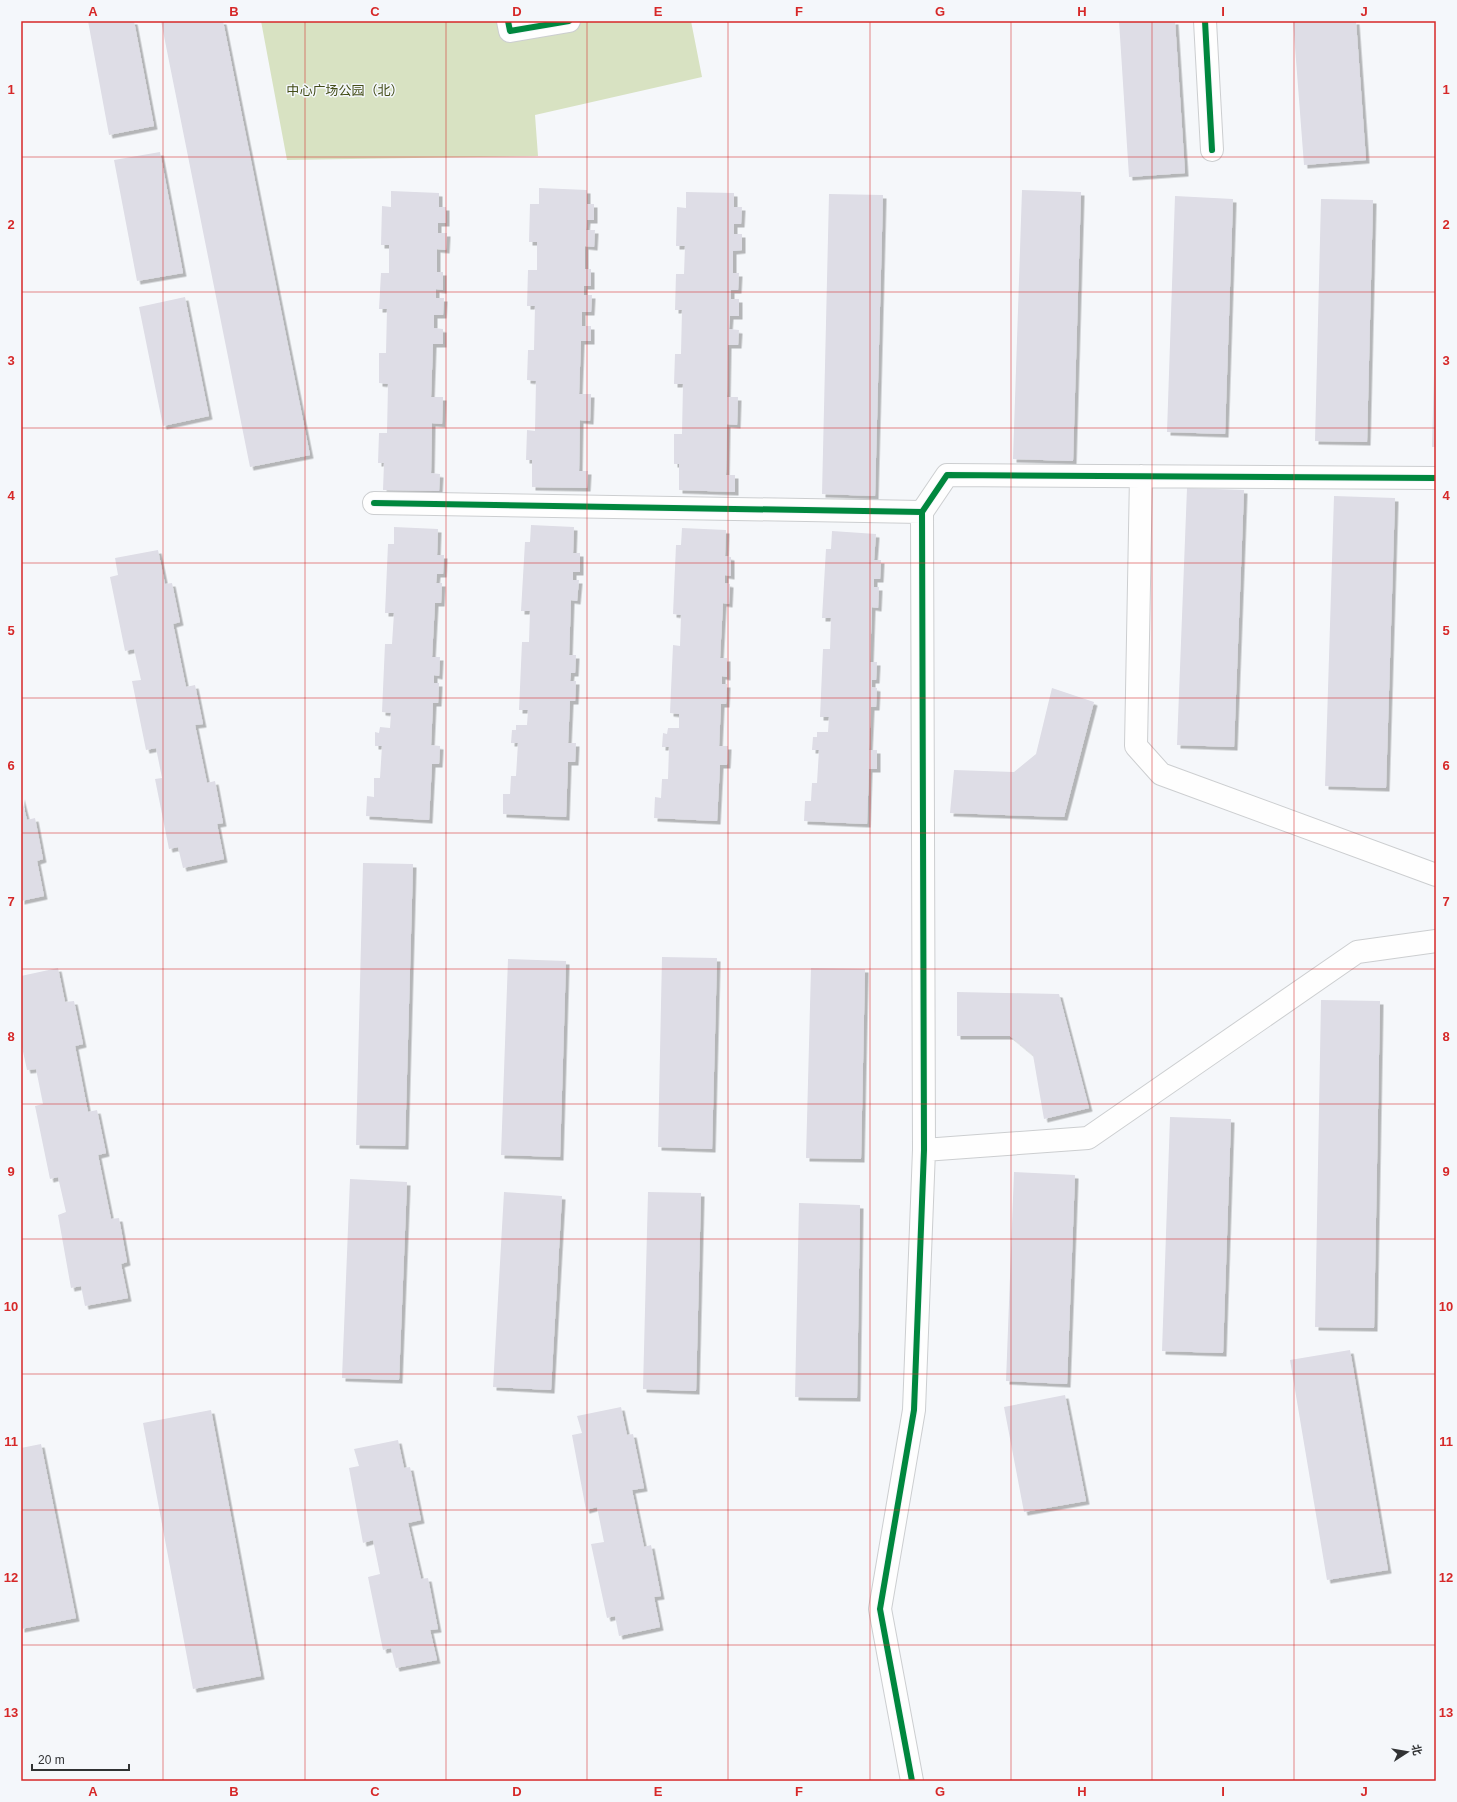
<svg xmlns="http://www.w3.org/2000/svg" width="1457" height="1802" font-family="Helvetica,'Noto Sans SC',sans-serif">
<defs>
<filter id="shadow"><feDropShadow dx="3.5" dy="3.5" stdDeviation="0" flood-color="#0004"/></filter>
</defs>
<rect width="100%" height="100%" fill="#f5f7fa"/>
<path fill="#d8e2c2" d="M261 21H691L702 77 535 115 538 156 287 160Z"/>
<path fill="#dedde6" filter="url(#shadow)" d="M88 21H134L154 126 109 135Z
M161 21H223L310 455 250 467Z
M1119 21H1175L1185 173 1129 177Z
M1293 21H1356L1366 160 1304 165Z
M160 152 183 273 137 281 114 160Z
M539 188 587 190V204H594V220H587L586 230H595L594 247 585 246V269H591V286H584V295H592L591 312H582V326H591V341H581L579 394H591L590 421 580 420 579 471H588L587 488 532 487V460H526L527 430 535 431 536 381 527 380 528 350H534L535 306H527L528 270H537V242H529L530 204H539Z
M1022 190 1081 192 1073 461 1013 459Z
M391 191 439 193V207H446V223H438V233H447L446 250 437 249V272H443V290L436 289V298H444L443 315H434V328L443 329V344H433L431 397H443L442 424 432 423 431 473 440 474 439 491 383 490 384 463H378L379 433H387L388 384 379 383V353H386L387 309H379L381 273H389V245H381L382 206 391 207Z
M686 192 734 193V207H742L741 224H734V234H742V250L733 251V273H739L738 290H731V299H739V316H730L729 329 739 330 738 345H728L727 397H738L737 425 727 424 726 475H735V492L679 490V464H674V434H682L683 384H674L675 354H681L682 310H675L676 274H684L685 246H676L677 207 686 208Z
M829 194 883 195 875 496 822 494Z
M1175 196 1233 199 1225 434 1167 432Z
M1321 199 1373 200 1367 442 1315 441Z
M185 297 209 416 163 426 139 307Z
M1435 336H1436V447H1432Z
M1187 488 1244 490 1234 747 1177 745Z
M1334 496 1395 498 1386 788 1325 786Z
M531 525 574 527 573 553H580V572H573V580H579L577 601 571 600 569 655H576L575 673H571L570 681H576L575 701H570L568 743H576L575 762H568L566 817 503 814V794H510L511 776H516L518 743H511L512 730H516V725H527L528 710H519L522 642H529L530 611H521L525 542H530Z
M394 527 438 529 437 555H444L443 574H437L436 583H442L441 603H435L432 657H440L439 676 434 675V683H439L438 703H433L431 745 440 746 439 764H432L429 820 366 816 367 796 374 797V778H380L382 746H375V732L379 733 380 727 390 728 391 713 382 712 385 644H392L394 613H385L388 544H394Z
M682 528 726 530 725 556 731 557V576L725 575V583L730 584 729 604 723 603 720 658H727V677L722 676V684H727L726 704H721L719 746H728L727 765H720L717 821 654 818 655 797 661 798 662 779H668L669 747H662L663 733 667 734 668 728H679V714L670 713 673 645 680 646 681 615 673 614 676 545H681Z
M832 531 876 534 874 560H881L880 579H874V587H879L878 608 872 607 870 662H877L876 680H872V687L877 688 876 707H871L869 750H877V769H869L867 824 804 821 805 801H811L812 783H817L819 750H812L813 737H817V732H828L829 717H820L823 649H830L831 618H822L826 549H831Z
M158 550 165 584 172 583 180 622 173 624 186 687 195 685 203 724 195 725 207 783 215 781 223 823 217 824 224 859 183 868 178 847 169 849 155 779 162 778 156 748 146 750 132 681 141 680 134 649 125 651 110 577 118 575 115 558Z
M1052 688 1094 702 1064 817 950 813 954 770 1014 772 1036 754Z
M21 796 27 820 35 818 43 859 37 861 44 896 21 901Z
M363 863 413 864 405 1146 356 1145Z
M662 957 717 958 712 1149 658 1147Z
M508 959 566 961 560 1157 501 1155Z
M58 968 65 1002 74 1001 83 1044 75 1046 88 1112 97 1110 106 1153 98 1155 111 1219 119 1218 127 1262 121 1264 128 1298 85 1306 81 1286 71 1288 58 1215 66 1212 58 1177 50 1179 35 1106 43 1104 36 1069 27 1070 21 1042V976Z
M811 968 865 969 861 1159 806 1158Z
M957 992 1059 994 1089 1108 1044 1119 1033 1055 1010 1036H957Z
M1321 1000 1380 1001 1374 1328 1315 1327Z
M1170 1117 1231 1119 1223 1353 1162 1351Z
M1014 1172 1075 1175 1067 1384 1006 1381Z
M350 1179 407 1182 399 1380 342 1378Z
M504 1192 562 1196 551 1390 493 1387Z
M648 1192 701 1193 696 1391 643 1389Z
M799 1203 860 1205 857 1398 795 1397Z
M1350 1350 1388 1570 1327 1580 1290 1360Z
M1065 1395 1086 1501 1024 1512 1004 1407Z
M621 1407 627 1435 633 1434 644 1488 632 1490 644 1547 651 1545 661 1596 654 1597 660 1627 619 1636 615 1616 607 1618 591 1544 604 1542 597 1507 586 1510 572 1435 582 1433 577 1416Z
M211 1410 261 1676 193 1689 143 1423Z
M398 1440 404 1468 410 1467 421 1520 408 1523 421 1579 428 1578 438 1629 430 1630 437 1660 396 1668 391 1648 383 1650 368 1577 380 1574 373 1540 363 1543 349 1468 359 1466 354 1449Z
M41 1444 76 1618 21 1629V1448Z"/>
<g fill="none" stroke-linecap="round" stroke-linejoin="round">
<g stroke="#ccced0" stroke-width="24">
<path id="minor" d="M508 21 510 31 569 21
M1205 21 1212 150
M1141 476 1136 746 1161 774 1436 875
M374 503 922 512 947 475 1436 478
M924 1150 1088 1138 1357 952 1436 941
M912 1781 880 1609 914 1410 924 1150 922 512"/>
</g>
<use href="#minor" stroke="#fefefe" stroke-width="22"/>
<g stroke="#f4f7fb" stroke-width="8">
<path id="cycleway" d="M508 21 510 31 569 21
M1205 21 1212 150
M374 503 922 512 947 475 1436 478
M912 1781 880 1609 914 1410 924 1150 922 512"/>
</g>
<use href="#cycleway" stroke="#00873e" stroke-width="6"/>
</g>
<path fill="none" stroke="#d62828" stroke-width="1" stroke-opacity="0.55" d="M163 21V1781M305 21V1781M446 21V1781M587 21V1781M728 21V1781M870 21V1781M1011 21V1781M1152 21V1781M1294 21V1781M21 157H1436M21 292H1436M21 428H1436M21 563H1436M21 698H1436M21 833H1436M21 969H1436M21 1104H1436M21 1239H1436M21 1374H1436M21 1510H1436M21 1645H1436"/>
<g text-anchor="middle" stroke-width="3" stroke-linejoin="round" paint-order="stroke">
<g font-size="13" fill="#434d17" stroke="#f4f7fb">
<text x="345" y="95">中心广场公园（北）</text>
</g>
</g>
<rect width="1457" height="1802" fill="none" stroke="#f4f7fb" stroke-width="44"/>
<g transform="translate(1407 1752) rotate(78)" stroke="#f4f7fb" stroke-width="3" paint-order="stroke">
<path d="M0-3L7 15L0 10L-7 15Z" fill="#313233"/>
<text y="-6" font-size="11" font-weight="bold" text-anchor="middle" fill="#313233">北</text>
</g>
<path d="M32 1764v6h97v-6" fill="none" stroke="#313233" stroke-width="2"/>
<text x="38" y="1764" font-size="12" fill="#313233" stroke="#f4f7fb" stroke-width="3" paint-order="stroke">20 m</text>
<rect x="22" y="22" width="1413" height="1758" fill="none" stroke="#d62828" stroke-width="1.5"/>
<g font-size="13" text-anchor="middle" font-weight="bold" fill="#d62828">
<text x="93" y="16">A</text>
<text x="234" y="16">B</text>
<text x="375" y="16">C</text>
<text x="517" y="16">D</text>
<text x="658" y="16">E</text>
<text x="799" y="16">F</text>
<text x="940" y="16">G</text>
<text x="1082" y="16">H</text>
<text x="1223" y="16">I</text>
<text x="1364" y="16">J</text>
<text x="11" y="94">1</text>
<text x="1446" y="94">1</text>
<text x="11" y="229">2</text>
<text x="1446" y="229">2</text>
<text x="11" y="365">3</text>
<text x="1446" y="365">3</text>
<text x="11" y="500">4</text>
<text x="1446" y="500">4</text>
<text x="11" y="635">5</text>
<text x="1446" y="635">5</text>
<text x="11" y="770">6</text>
<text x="1446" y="770">6</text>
<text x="11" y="906">7</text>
<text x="1446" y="906">7</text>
<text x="11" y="1041">8</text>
<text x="1446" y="1041">8</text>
<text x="11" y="1176">9</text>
<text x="1446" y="1176">9</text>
<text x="11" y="1311">10</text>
<text x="1446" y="1311">10</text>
<text x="11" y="1446">11</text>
<text x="1446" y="1446">11</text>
<text x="11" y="1582">12</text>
<text x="1446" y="1582">12</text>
<text x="11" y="1717">13</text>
<text x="1446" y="1717">13</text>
<text x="93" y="1796">A</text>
<text x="234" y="1796">B</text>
<text x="375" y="1796">C</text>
<text x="517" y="1796">D</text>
<text x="658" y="1796">E</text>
<text x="799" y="1796">F</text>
<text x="940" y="1796">G</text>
<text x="1082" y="1796">H</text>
<text x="1223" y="1796">I</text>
<text x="1364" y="1796">J</text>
</g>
</svg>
